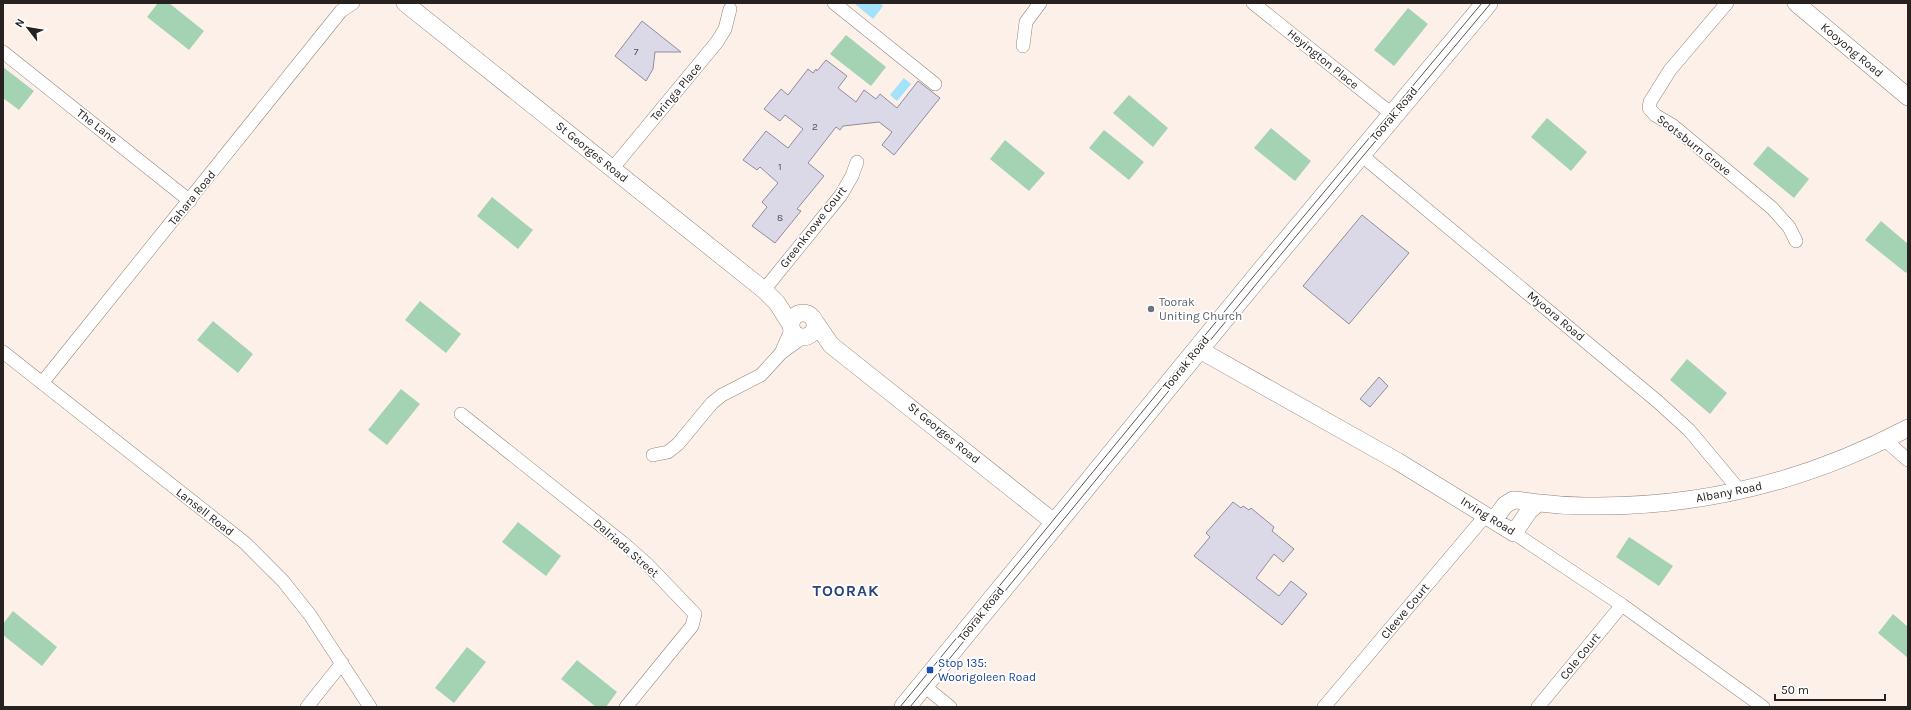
<svg xmlns="http://www.w3.org/2000/svg" width="1911" height="710" font-family="Karla,sans-serif">
<rect width="100%" height="100%" fill="#fdf0e9"/>
<path fill="#a4d3b3" d="M158 3H169L204 31 189 50 147 17Z
M1408 8 1428 24 1394 66 1374 50Z
M846 35 886 67 871 86 830 54Z
M3 67 34 91 19 110 3 98Z
M1129 95 1168 128 1153 147 1113 113Z
M1547 118 1587 152 1571 171 1531 137Z
M1271 128 1311 161 1295 181 1254 148Z
M1104 130 1144 162 1129 180 1089 148Z
M1005 140 1045 173 1029 191 990 159Z
M1768 146 1809 179 1794 198 1753 164Z
M492 197 533 230 518 249 477 216Z
M1881 221 1908 244V270L1906 273 1865 240Z
M420 301 461 334 446 353 405 320Z
M213 321 253 354 238 373 197 340Z
M1687 359 1727 393 1710 414 1670 380Z
M401 389 420 404 387 445 368 430Z
M518 522 561 556 546 576 502 542Z
M1629 537 1673 566 1659 586 1616 557Z
M13 611 57 647 42 666 3 635V624Z
M1893 614 1908 627V658L1878 633Z
M467 647 486 662 454 703 435 688Z
M577 660 617 692 606 707H596L561 679Z"/>
<path fill="#a3e2fc" d="M854 3H875L877 4 880 3 883 6 873 19Z
M904 78 911 84 897 101 890 95Z"/>
<path fill="#dbd8e7" stroke="#908d9b" d="M642 21 681 52H655L653 69 646 81 615 56Z
M826 60 847 76 838 88 856 102 864 90 876 99 880 94 897 108 918 81 940 98 894 155 882 145 892 132 879 122 843 126 840 130 836 127 808 163 824 176 797 209 801 211 775 243 752 226 767 207 762 202 778 183 760 167 757 170 743 160 766 131 788 148 803 129 785 115 780 121 764 109 781 89 788 95 808 69 813 73 816 69 817 71Z
M1362 215 1409 253 1349 324 1303 286Z
M1379 377 1388 386 1370 407 1360 399Z
M1233 502 1241 508 1243 506 1249 510 1251 508 1274 527 1272 531 1294 549 1283 562 1274 554 1256 578 1279 596 1291 581 1307 594 1282 625 1194 556 1210 537 1206 533Z"/>
<g fill="none" stroke-linecap="round" stroke-linejoin="round">
<g stroke="#92847d" stroke-width="14">
<path id="minor" d="M834 3 935 84
M1253 3 1393 115
M1727 3 1670 70 1650 102 1649 108 1655 115 1672 125 1772 208 1789 227 1796 241
M1023 46 1026 22 1040 3
M3 52 190 201
M1360 154 1657 401 1689 430 1740 491
M612 169 717 42 725 29 730 9
M764 290 841 195 852 176 857 162
M3 352 245 543 283 581 310 615 370 707
M781 353 792 328
M42 383 341 11 353 3
M461 414 623 543 648 565 695 614 692 626 626 707
M1885 440 1908 460
M653 455 668 452 678 444 712 403 722 395 761 375 781 353 803 337
M1514 533 1622 605 1763 707
M923 685 950 707
M307 707 342 663
M1324 707 1486 515
M1538 707 1622 605"/>
</g>
<g stroke="#92847d" stroke-width="18">
<path id="tertiary" d="M405 3 764 290 777 303 791 325
M1796 3 1908 97
M791 325a12 12 0 1 1 24 0a12 12 0 1 1-24 0Z
M816 323 831 345 1055 523
M1198 349 1397 461 1514 533 1529 511 1538 503
M1494 520 1505 505 1513 500C1522 500 1531 503 1540 503 1555 505 1570 506 1585 506 1699 508 1808 481 1908 428"/>
</g>
<g stroke="#92847d" stroke-width="22">
<path id="primary" d="M905 707 1264 269 1487 3"/>
</g>
<use href="#minor" stroke="#fff" stroke-width="13"/>
<use href="#tertiary" stroke="#fff" stroke-width="17"/>
<use href="#primary" stroke="#fff" stroke-width="21"/>
<path stroke="#5c5551" stroke-width="1" d="M900 707 1238 295 1482 3
M910 707 1267 271 1491 3"/>
</g>
<circle fill="#6b7280" stroke="#fff" stroke-width="1.5" cx="1151" cy="309" r="4"/>
<rect fill="#1a4fb4" stroke="#fff" stroke-width="1.5" x="926" y="666" width="8" height="8" rx="2"/>
<g text-anchor="middle" stroke-width="3.5" stroke-linejoin="round" paint-order="stroke">
<g font-size="10" fill="#545051">
<text x="636" y="55">7</text>
<text x="815" y="130">2</text>
<text x="780" y="170">1</text>
<text x="780" y="221">8</text>
</g>
<g font-size="12" fill="#27221f" stroke="#fff">
<text transform="translate(1852 50) rotate(40)" y="4">Kooyong Road</text>
<text transform="translate(1323 59) rotate(39)" y="4">Heyington Place</text>
<text transform="translate(676 92) rotate(-50)" y="4">Teringa Place</text>
<text transform="translate(1394 114) rotate(-50)" y="4">Toorak Road</text>
<text transform="translate(97 126) rotate(38)" y="4">The Lane</text>
<text transform="translate(1694 145) rotate(38)" y="4">Scotsburn Grove</text>
<text transform="translate(592 152) rotate(39)" y="4">St Georges Road</text>
<text transform="translate(192 198) rotate(-51)" y="4">Tahara Road</text>
<text transform="translate(813 227) rotate(-52)" y="4">Greenknowe Court</text>
<text transform="translate(1556 316) rotate(40)" y="4">Myoora Road</text>
<text transform="translate(1186 363) rotate(-51)" y="4">Toorak Road</text>
<text transform="translate(944 433) rotate(39)" y="4">St Georges Road</text>
<text transform="translate(1729 492) rotate(-11)" y="4">Albany Road</text>
<text transform="translate(205 512) rotate(38)" y="4">Lansell Road</text>
<text transform="translate(1488 516) rotate(32)" y="4">Irving Road</text>
<text transform="translate(626 548) rotate(41)" y="4">Dalriada Street</text>
<text transform="translate(1405 611) rotate(-50)" y="4">Cleeve Court</text>
<text transform="translate(981 614) rotate(-51)" y="4">Toorak Road</text>
<text transform="translate(1580 656) rotate(-51)" y="4">Cole Court</text>
</g>
<g font-size="12" fill="#5b616d" stroke="#fff" text-anchor="start">
<text x="1159" y="306">Toorak<tspan x="1159" dy="14">Uniting Church</tspan></text>
</g>
<g font-size="12" fill="#164399" stroke="#fff" text-anchor="start">
<text x="938" y="667">Stop 135:<tspan x="938" dy="14">Woorigoleen Road</tspan></text>
</g>
<g font-size="16" font-weight="bold" letter-spacing="1" fill="#29437b" stroke="#fff">
<text x="846" y="596">TOORAK</text>
</g>
</g>
<rect width="1911" height="710" fill="none" stroke="#27221f" stroke-width="8"/>
<g transform="translate(28 28) rotate(301)" stroke="#ffffff" stroke-width="3" paint-order="stroke">
<path d="M0-3L7 15L0 10L-7 15Z" fill="#27221f"/>
<text y="-6" font-size="11" font-weight="bold" text-anchor="middle" fill="#27221f">N</text>
</g>
<path d="M1775 694v6h110v-6" fill="none" stroke="#27221f" stroke-width="2"/>
<text x="1781" y="694" font-size="12" fill="#27221f" stroke="#ffffff" stroke-width="3" paint-order="stroke">50 m</text>
</svg>
